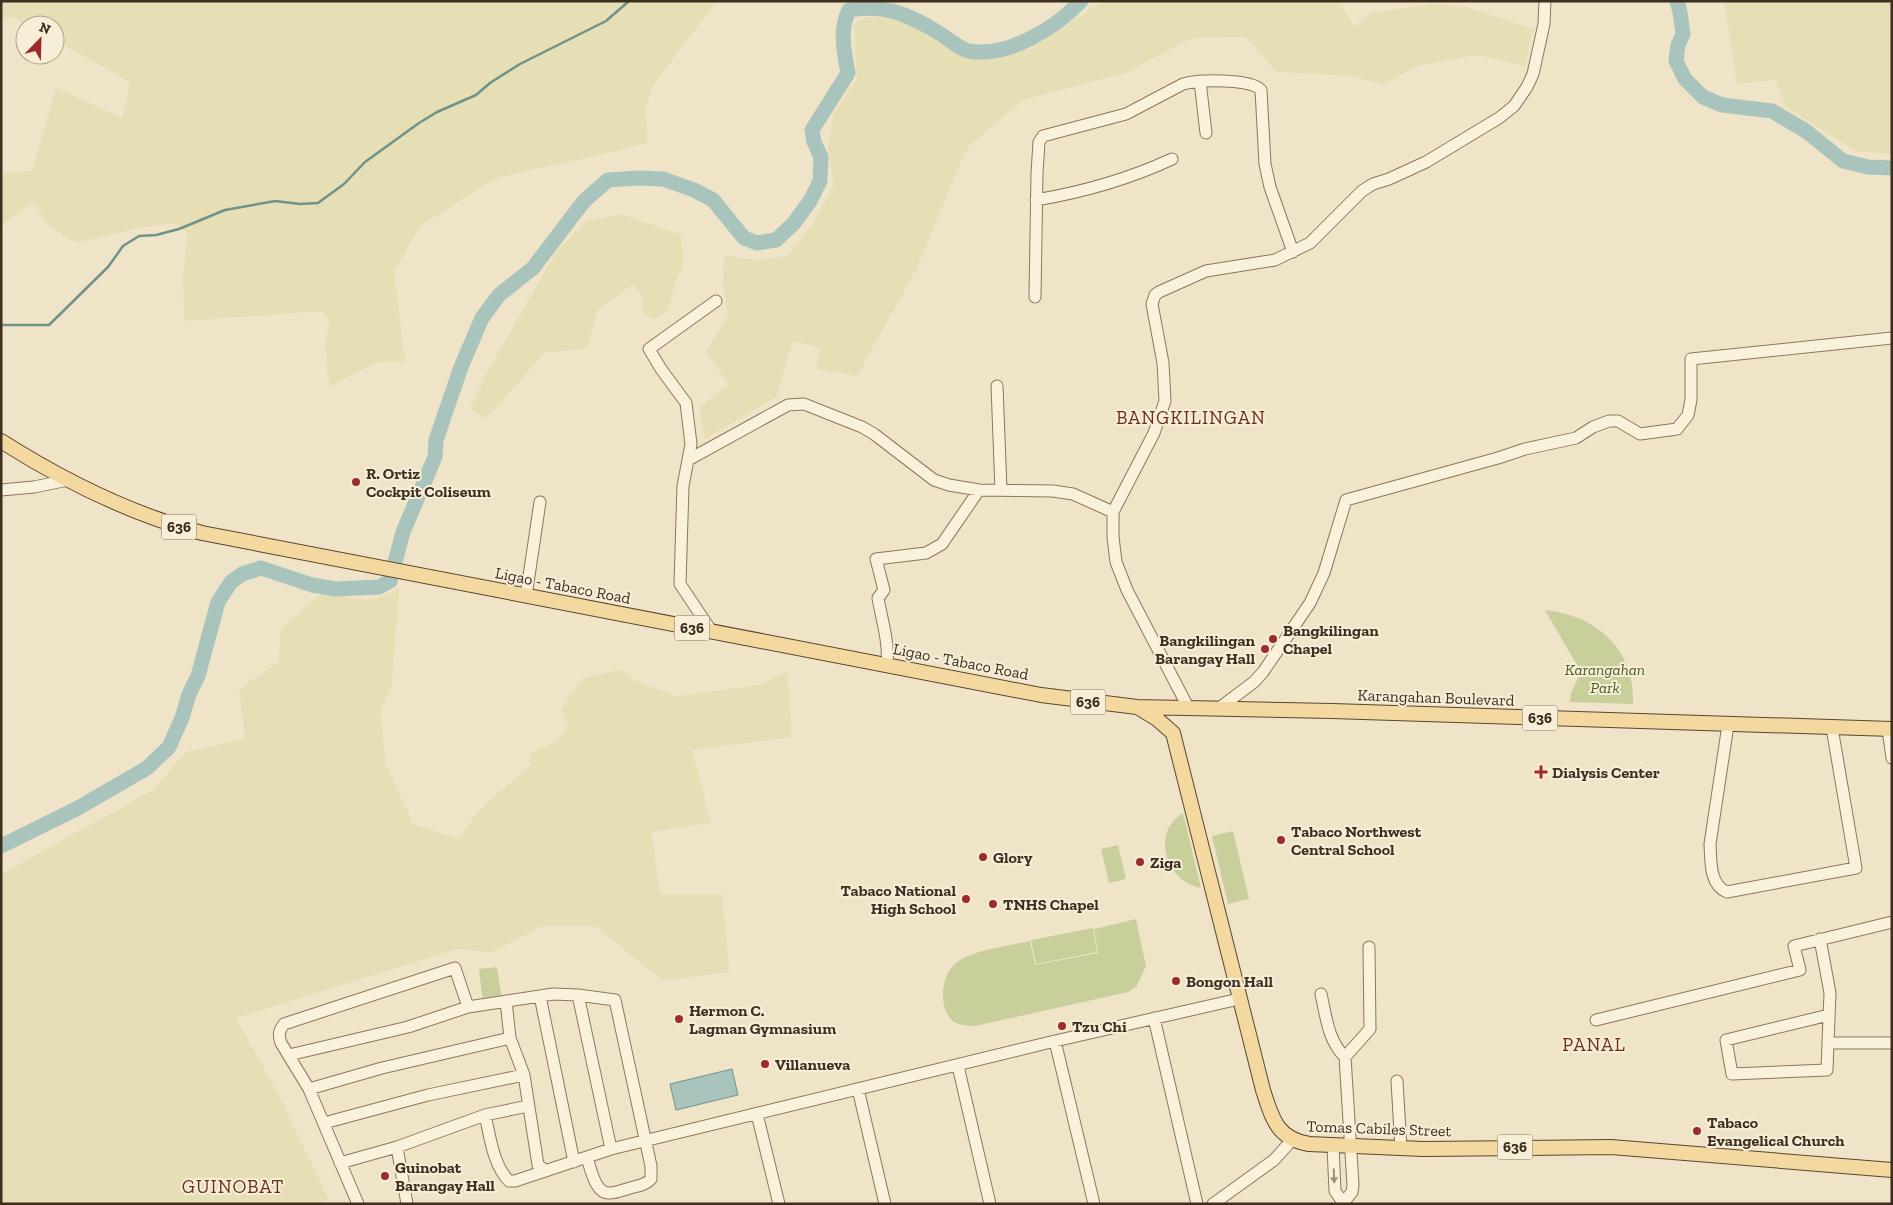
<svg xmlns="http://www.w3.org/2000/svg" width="1893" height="1205" font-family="'Zilla Slab',serif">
<rect width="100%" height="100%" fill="#f0e4c8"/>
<path fill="#e6deb5" d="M1 1H717L654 84 645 107 648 143 600 155 496 178 420 226 394 272 405 362H378L329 387 325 344 330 321 322 311 184 321 183 277 188 232 173 223 138 228 76 243 47 224 33 201 1 226V173L32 171 56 88 122 118 130 82 65 46 55 45V25H25L15 17 1 19Z
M1103 1H1340L1354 27 1371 13 1431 4 1466 7 1533 29 1525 66 1477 55 1417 66 1383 85 1353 76 1276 72 1246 37 1192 38 1126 73 1023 100 971 144 964 154 917 268 857 376 816 369 820 347 793 341 776 397 705 439 699 408 729 385 706 351 728 317 723 281 724 255 756 260 788 256 814 222 834 184 828 148 833 116 857 78 854 24 867 17 899 19 942 45 978 60 1032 48Z
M1724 1H1892V154L1856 151 1786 107 1776 80 1737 84Z
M622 214 681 235 684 265 675 283 668 310 653 319 643 314 642 296 633 284 597 311 587 349 545 352 486 419 470 409 487 372 557 251 587 221Z
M399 588 392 683 380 714 386 765 413 824 458 839 480 809 530 766 529 754 554 743 569 727 561 710 582 679 621 669 635 681 676 696 759 685 787 672 792 737 692 750 711 823 651 832 660 894H722L729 972 663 981 595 926H542L492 952 457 949 236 1018 277 1092 329 1200 317 1204H1V874L155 789 185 752 245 739 239 689 279 662 281 629 323 592 364 600 382 597Z"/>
<path fill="#c9cf9b" d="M1545 610C1597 615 1636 651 1633 704L1570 702 1571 693 1581 672Z
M1183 813 1201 888C1166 882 1150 833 1183 813Z
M1233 831 1249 899 1228 904 1212 836Z
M1118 845 1126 879 1109 883 1101 849Z
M1136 919 1146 966 1136 987 1128 992 975 1026C966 1026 955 1025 950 1018 938 1003 942 973 957 962 975 949 1008 946 1030 941L1035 965 1098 953 1094 929Z
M1093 928 1097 952 1036 964 1031 940Z
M497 967 502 1000 483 1003 479 969Z"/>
<path fill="#a9c4bc" stroke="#6f938a" d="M732 1069 738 1095 676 1110 670 1084Z"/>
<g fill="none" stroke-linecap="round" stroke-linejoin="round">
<path stroke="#6f938a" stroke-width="2.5" d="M1 325H49L108 267 123 246 139 236 156 235 179 229 225 210 275 201 300 204 318 203 344 184 365 162 419 123 437 112 476 95 490 83 520 64 606 21 629 1"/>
<path stroke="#a9c4bc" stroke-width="15" d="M1677 1 1680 12 1683 34 1678 45 1676 61 1685 79 1703 97 1722 105 1772 111 1806 131 1843 161 1868 167 1892 168
M1 846 78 808 147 768 169 747 182 718 189 694 198 676 218 602 231 582 242 574 261 568 312 585 335 589 379 587 390 581 403 532 435 457 436 440 461 367 482 318 499 295 533 268 584 201 608 180 639 178 663 179 694 190 713 200 744 238 757 243 776 240 794 223 810 201 820 181 821 157 814 142 812 130 848 73C844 51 839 31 849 10 886 3 912 16 942 35 950 40 960 49 969 51 1007 58 1056 28 1081 1"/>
<g stroke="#8d765c" stroke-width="13">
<path id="minor" d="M1200 81 1206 133
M1036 200C1083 192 1129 179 1172 159
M1035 297 1037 173 1039 142 1043 136 1126 114 1183 84C1199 80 1249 78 1261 90L1265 164 1270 187 1293 252
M997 386 1001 490
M688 460 788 405 804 404 862 427 874 434 934 480 949 485 979 490 1053 491 1073 494 1113 512
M1 490 34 487 68 480
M526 596 540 502
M712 632 680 584 683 486 691 444 686 403 661 369 649 349 716 301
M887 665C889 641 882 621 878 598L884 590 876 559 926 553 942 544 979 490
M1188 707 1127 590 1116 562 1113 537V512L1154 433 1165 401 1163 363 1152 304 1155 295 1159 292 1206 271 1275 260 1310 243 1362 191 1373 184 1389 179 1426 162 1499 118 1514 106 1527 87 1533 74 1544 24 1545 1
M1218 709 1254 682 1263 672 1310 603 1324 573 1346 500 1498 458 1525 449 1576 438 1593 427 1609 421H1618L1640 434 1677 429 1688 415 1691 400V359L1892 338
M1728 725 1710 844C1711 860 1709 885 1727 892L1856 868 1832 728
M1888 729 1892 758
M1820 939 1830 993 1828 1043H1892
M1321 994C1326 1016 1328 1041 1345 1057L1353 1185 1352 1192 1344 1202
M578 995 611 1149
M540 996 574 1162
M506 1001 510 1038 524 1075 538 1165 546 1171
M1154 1018 1197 1204
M1596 1020 1800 970 1794 946 1892 922
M1055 1041 1094 1204
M1828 1043 1827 1070 1732 1074 1726 1040 1829 1015
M289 1055 408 1027 468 1007 553 994 578 995 615 1000 651 1166V1179C646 1185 637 1186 630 1188 623 1190 616 1193 610 1193 595 1194 591 1169 587 1158
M1345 1057 1370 1029 1369 947
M958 1066 990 1204
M1397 1081 1401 1149
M309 1089 382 1068 510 1038
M858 1089 885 1204
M757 1114 779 1204
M485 1115C490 1136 493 1165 509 1181H515L611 1149 1055 1041 1239 999
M324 1123 428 1095 524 1075
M1333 1146 1335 1191 1344 1204
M397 1147 407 1204
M340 1163 397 1147 485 1115 528 1106
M358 1204 309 1089 281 1043C278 1034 279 1031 284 1024L455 968 468 1007
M1213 1204 1274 1160 1292 1140"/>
</g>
<g stroke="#5b4430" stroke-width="16">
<path id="major" d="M1 441C64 481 130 514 202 533L1041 695 1137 707 1332 711 1892 729
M1139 708 1157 719 1173 733 1263 1090C1272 1118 1277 1139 1309 1144L1423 1149 1611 1147 1892 1170"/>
</g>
<use href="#minor" stroke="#faf1dc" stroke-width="11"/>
<use href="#major" stroke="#f3d9a0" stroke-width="14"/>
</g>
<defs><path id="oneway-solid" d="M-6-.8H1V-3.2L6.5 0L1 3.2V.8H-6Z" transform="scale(1.25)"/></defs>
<use fill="#9c907e" href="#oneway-solid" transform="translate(1334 1176) rotate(88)"/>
<g fill="#9e2a2b" stroke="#f7eed8" stroke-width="2">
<circle cx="356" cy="482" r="5"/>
<circle cx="1273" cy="639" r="5"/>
<circle cx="1265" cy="649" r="5"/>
<path d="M1538.5 764.5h5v5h5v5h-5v5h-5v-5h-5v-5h5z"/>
<circle cx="1281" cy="840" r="5"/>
<circle cx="983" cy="857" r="5"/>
<circle cx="1140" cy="862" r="5"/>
<circle cx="966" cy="899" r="5"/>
<circle cx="993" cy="904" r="5"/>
<circle cx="1176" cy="981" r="5"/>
<circle cx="679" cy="1019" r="5"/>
<circle cx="1062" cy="1026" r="5"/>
<circle cx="765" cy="1064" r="5"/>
<circle cx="1697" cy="1131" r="5"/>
<circle cx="385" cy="1176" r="5"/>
</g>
<g text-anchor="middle" stroke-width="4" stroke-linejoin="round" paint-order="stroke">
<g fill="#f7eed8" stroke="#756857" stroke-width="1">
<rect x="161.5" y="514.5" width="35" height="25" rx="4"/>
<rect x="674.5" y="615.5" width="35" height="25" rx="4"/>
<rect x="1070.5" y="689.5" width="35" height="25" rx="4"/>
<rect x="1522.5" y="705.5" width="35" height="25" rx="4"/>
<rect x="1497.5" y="1134.5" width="35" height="25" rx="4"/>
</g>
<g font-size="15" font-weight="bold" fill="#3d2e20">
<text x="179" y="532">636</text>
<text x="692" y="633">636</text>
<text x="1088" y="707">636</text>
<text x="1540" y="723">636</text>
<text x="1515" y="1152">636</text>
</g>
<g font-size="16" font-weight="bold" fill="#3d2e20" stroke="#f7eed8" text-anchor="start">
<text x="366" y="479">R. Ortiz<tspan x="366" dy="18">Cockpit Coliseum</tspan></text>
<text x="1283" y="636">Bangkilingan<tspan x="1283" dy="18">Chapel</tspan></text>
<text x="1255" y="646" text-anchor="end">Bangkilingan<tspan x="1255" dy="18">Barangay Hall</tspan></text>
<text x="1552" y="778">Dialysis Center</text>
<text x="1291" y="837">Tabaco Northwest<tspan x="1291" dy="18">Central School</tspan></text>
<text x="993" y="863">Glory</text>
<text x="1150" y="868">Ziga</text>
<text x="956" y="896" text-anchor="end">Tabaco National<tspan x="956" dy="18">High School</tspan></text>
<text x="1003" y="910">TNHS Chapel</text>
<text x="1186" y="987">Bongon Hall</text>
<text x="689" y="1016">Hermon C.<tspan x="689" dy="18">Lagman Gymnasium</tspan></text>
<text x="1072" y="1032">Tzu Chi</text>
<text x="775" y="1070">Villanueva</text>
<text x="1707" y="1128">Tabaco<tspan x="1707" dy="18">Evangelical Church</tspan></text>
<text x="395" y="1173">Guinobat<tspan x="395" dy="18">Barangay Hall</tspan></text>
</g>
<g font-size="16" fill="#3d2e20" stroke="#f7eed8">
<text transform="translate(563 585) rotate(11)" y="6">Ligao - Tabaco Road</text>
<text transform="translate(961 661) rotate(11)" y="6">Ligao - Tabaco Road</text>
<text transform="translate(1436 697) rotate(2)" y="6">Karangahan Boulevard</text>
<text transform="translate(1379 1128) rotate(2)" y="6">Tomas Cabiles Street</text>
</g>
<g font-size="16" font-style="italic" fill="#4d5a26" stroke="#f7eed8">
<text x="1605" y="675">Karangahan<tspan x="1605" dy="18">Park</tspan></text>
</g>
<g font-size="19" letter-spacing="1" fill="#6b2e1e" stroke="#f7eed8">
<text x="1191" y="424">BANGKILINGAN</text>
<text x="1594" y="1051">PANAL</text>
<text x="233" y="1193">GUINOBAT</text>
</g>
</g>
<rect width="1893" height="1205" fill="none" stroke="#3d2e20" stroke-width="5"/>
<g transform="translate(40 40) rotate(23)"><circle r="24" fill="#f7eed8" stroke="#ada18e"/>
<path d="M0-4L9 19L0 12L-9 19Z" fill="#9e2a2b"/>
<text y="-8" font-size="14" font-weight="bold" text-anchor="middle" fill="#3d2e20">N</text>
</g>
</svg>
